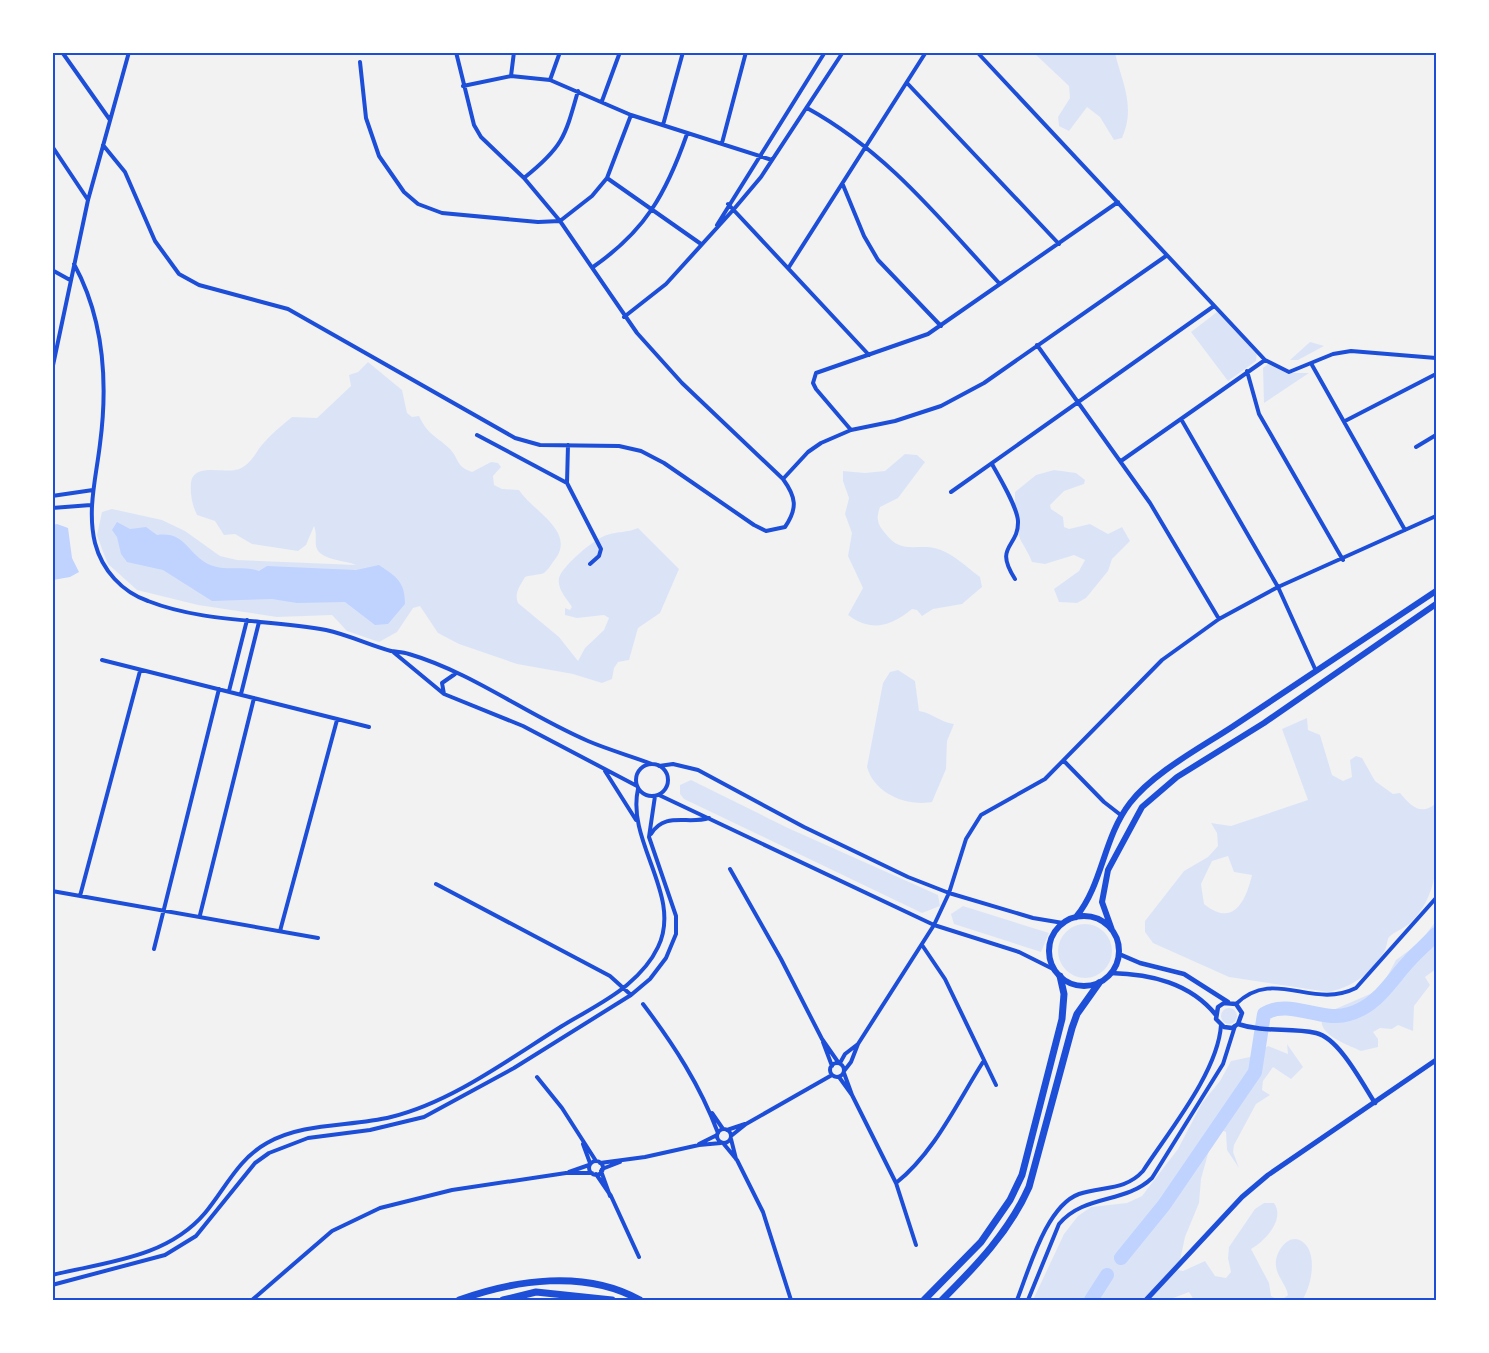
<svg xmlns="http://www.w3.org/2000/svg" width="1489" height="1353" font-family="Signika,sans-serif">
<rect width="100%" height="100%" fill="#f2f2f2"/>
<path fill="#dbe4f7" fill-rule="evenodd" d="M1034 53H1115C1122 82 1136 107 1122 138L1114 140 1100 117 1087 107 1069 131 1059 126 1058 117 1070 98 1069 86Z
M1217 312 1257 351 1256 361 1228 381 1191 332Z
M1310 342 1324 346 1298 360H1290Z
M368 362 402 390 407 413 412 417 419 416C428 435 435 435 449 448 460 459 455 466 472 472L491 462 498 463 501 467 493 476 494 485 502 489 519 490C533 512 579 532 553 562 551 565 547 571 544 573 539 575 531 575 525 577 520 586 514 593 518 603L559 637 578 661 585 648 604 630 609 618 604 615 577 618 565 615V608L570 610 572 607C567 599 557 589 559 578 562 566 595 538 607 535 618 531 627 533 638 528L679 569 660 613 638 628 629 660 618 662 614 668 612 679 602 683 573 674 517 664 459 644 438 633 420 606 413 608 397 632 379 642 347 631 332 615 277 617 198 605 137 590 108 564 102 549 97 535 102 512 112 509 162 520 185 531 220 556 237 560 356 565C346 560 319 561 316 546 315 539 317 534 314 526L306 545 298 551 252 544 235 534 224 535 215 521 197 515C192 505 190 494 191 483 194 460 229 477 243 467 252 461 255 454 261 446 270 435 281 426 292 417L317 418 351 386 349 375 358 372Z
M1268 364 1287 373H1309L1264 403 1263 368Z
M905 454 917 455 925 462 898 498 880 507C876 518 877 524 885 533 903 557 919 541 941 550 954 555 968 568 980 577L982 587 962 604 933 609 922 616 917 610 912 609C890 627 871 632 848 615L863 588 848 556 852 533 845 514 849 498 843 481V471L865 473 885 471Z
M1054 470 1076 473 1085 480 1084 484 1064 491 1050 505 1051 509 1063 517 1064 527 1069 529 1090 524 1108 534 1122 527 1130 541 1112 559 1108 571 1086 598 1077 603 1059 602 1054 589 1079 571 1085 560 1074 555 1045 564 1032 562C1029 554 1025 548 1021 541 1016 530 1015 505 1015 492L1036 475Z
M898 670 915 681 919 711C932 713 940 722 954 724L947 741 946 769 932 802C906 807 874 793 867 767L883 683 890 672Z
M1307 718 1308 730 1320 735 1332 775 1343 781 1352 777 1350 760 1356 756 1362 758 1375 781 1393 794 1400 793C1410 805 1421 817 1436 803 1436 845 1444 888 1412 921 1406 928 1395 931 1389 937 1387 940 1387 946 1385 950 1371 973 1354 987 1328 992L1229 977 1153 943 1145 932V921L1184 871 1208 857 1218 846 1217 833 1211 823 1231 826 1308 800 1282 729ZM1228 856 1234 872 1252 875C1246 901 1233 928 1204 904L1201 884 1212 861Z
M691 780 788 828 938 895 940 906 922 913 684 799 680 794V785Z
M963 906 1049 933 1041 952 954 924 951 914Z
M1436 921V969L1425 977 1430 985 1414 1006 1413 1031 1398 1025 1392 1029 1380 1028 1373 1032 1378 1039V1047L1361 1051C1348 1045 1312 1033 1324 1014L1370 994 1382 986 1396 960 1419 943Z
M1058 951a27 27 0 1 1 54 0a27 27 0 1 1-54 0Z
M1221 1016a8 8 0 1 1 16 0a8 8 0 1 1-16 0Z
M1287 1044 1303 1067 1291 1079 1273 1067 1263 1081 1262 1090 1270 1095 1256 1104 1234 1145 1233 1152 1239 1168 1227 1150 1226 1132 1221 1130 1211 1143 1201 1179 1199 1203 1185 1237 1178 1270 1183 1271 1205 1261 1215 1276 1226 1278 1231 1272 1228 1258 1229 1247 1255 1209 1264 1203H1274C1286 1220 1263 1243 1251 1249L1269 1283 1271 1296C1277 1300 1283 1300 1288 1295 1286 1284 1277 1277 1276 1266 1274 1252 1290 1230 1304 1243 1318 1255 1311 1288 1302 1300H1194L1189 1292 1168 1300H1033L1064 1234 1078 1216 1091 1207 1127 1203 1142 1196 1178 1149 1202 1103 1220 1081 1231 1061 1250 1057 1268 1046 1288 1054Z"/>
<path fill="#bfd3fe" d="M117 522 130 529 146 527 157 535C185 531 187 553 208 564 224 572 242 565 259 571L267 566 356 570 379 565C397 577 405 582 405 604L388 624 375 625 345 602 297 603 272 599 212 601 163 570 127 562 121 554 117 537 112 530Z
M57 524 68 528 72 558 79 572 70 577 53 580V525Z"/>
<g fill="none" stroke-linecap="round" stroke-linejoin="round">
<path stroke="#bfd3fe" stroke-width="14" d="M1121 1258 1164 1205 1255 1072 1264 1014C1289 998 1321 1023 1349 1014 1378 1006 1391 980 1410 960 1418 951 1428 943 1436 934
M1091 1300 1107 1275"/>
<path stroke="#1d4ed8" stroke-width="4" d="M62 52 110 120
M977 52 1265 360 1289 372 1333 354 1351 351 1436 358
M360 62 366 118 379 156 404 192 418 204 442 213 538 222 560 221 592 196 607 178 631 115
M511 76 514 52
M550 80 560 52
M907 83 1059 244
M463 86 511 76 550 80 631 115 772 160
M602 101 620 52
M807 108C887 152 938 217 999 283
M663 125 683 52
M722 143 746 52
M103 145 125 172 155 241 179 274 199 285 288 309 515 438 540 445 619 446 641 451 664 463 754 525 766 531 785 527C798 508 796 497 783 479L682 383 637 333 560 221 524 178 481 137 474 125 456 52
M52 146 88 200
M524 178C563 147 565 137 578 91
M607 178 701 244
M843 185 864 236 878 260 941 326
M728 204 869 355
M717 225 825 52
M74 264C104 319 108 383 100 444 96 478 87 510 95 543 102 570 122 592 148 601 204 623 268 619 326 630 349 635 369 645 391 651 397 652 403 652 409 654 473 673 527 715 588 741 609 750 631 756 652 764
M593 267C645 231 666 194 687 134
M789 267 926 52
M52 270 70 280
M624 317 666 284 734 209 761 177 843 52
M1037 345 1150 503 1219 619
M1312 365 1405 530
M52 370 88 200 129 52
M1247 371 1259 414 1343 560
M1181 419 1278 587 1316 671
M1345 421 1436 374
M851 430 816 389 813 383 816 373 928 334 1118 202
M477 435 567 483
M568 445 567 483 601 549 599 556 590 564
M1416 447 1436 435
M1121 461 1265 360
M992 464C999 477 1017 506 1018 521 1019 548 993 545 1015 579
M783 479 808 452 821 443 851 430 895 421 941 406 984 383 1166 256
M951 492 1214 306
M52 496 93 490
M52 508 91 505
M392 651 444 694 523 726 637 786
M102 660 369 727
M229 691 247 620
M241 694 259 622
M444 694 442 683 455 674
M1064 761 1104 802 1122 816
M636 780a16 16 0 1 1 32 0a16 16 0 1 1-32 0Z
M659 766 673 764 698 770 804 827 908 877 949 893 1033 918 1063 923
M605 771 636 820
M659 795 934 925 1019 952 1055 970
M651 834C665 811 688 825 709 818
M730 869 781 959 822 1039 838 1062
M436 884 610 976 631 995
M52 891 318 938
M80 896 140 671
M200 915 254 698
M280 931 337 720
M922 945 945 979 996 1085
M154 949 219 689
M643 1004C674 1045 700 1085 718 1133
M1236 1004C1274 967 1312 1010 1356 988L1436 898
M823 1042 832 1066
M840 1063 845 1054 858 1044
M830 1070a7 7 0 1 1 14 0a7 7 0 1 1-14 0Z
M844 1071 851 1062 858 1044 934 925 949 893 966 839 981 815 1045 779 1162 660 1219 619 1278 587 1436 516
M844 1073 852 1095 896 1183 916 1245
M537 1077 562 1108 596 1161
M839 1077 852 1095
M712 1113 723 1129
M717 1136a7 7 0 1 1 14 0a7 7 0 1 1-14 0Z
M727 1130 745 1124
M731 1136 746 1124 832 1075
M731 1139 736 1159
M723 1143 737 1160 763 1212 791 1300
M583 1144 590 1163
M699 1144 717 1135
M589 1168a7 7 0 1 1 14 0a7 7 0 1 1-14 0Z
M600 1163 645 1157 699 1145 721 1143
M602 1169 620 1162
M601 1171 610 1196
M569 1172 589 1165
M596 1174 611 1196 639 1257
M896 1183C934 1153 957 1103 983 1062
M52 1275C106 1262 167 1258 205 1213 225 1189 238 1159 267 1143 304 1122 350 1127 391 1117 452 1102 509 1059 562 1026 583 1013 608 1001 627 985 640 974 651 962 658 947 683 896 626 842 638 789
M52 1285 165 1255 196 1236 255 1163 269 1153 308 1138 370 1130 424 1117 514 1068 631 995 650 979 666 958 676 934V916L649 837 655 796
M252 1300 332 1231 380 1208 452 1190 566 1173H592
M1017 1300C1029 1270 1046 1206 1079 1194 1102 1186 1125 1191 1143 1171 1169 1131 1218 1072 1221 1025
M1028 1300 1059 1224C1084 1194 1125 1204 1152 1178L1223 1064 1235 1026"/>
<path stroke="#1d4ed8" stroke-width="4.5" d="M1119 954 1140 963 1184 974 1228 1002
M1111 973C1151 974 1190 983 1216 1015
M1238 1024 1242 1013 1236 1004 1224 1003 1218 1007 1216 1019 1224 1027 1232 1028 1238 1024C1264 1033 1290 1027 1316 1033 1339 1038 1362 1083 1375 1103"/>
<path stroke="#1d4ed8" stroke-width="5" d="M1146 1300 1242 1197 1268 1175 1436 1060"/>
<path stroke="#1d4ed8" stroke-width="6" d="M1049 951a35 35 0 1 1 70 0a35 35 0 1 1-70 0Z
M1076 917C1103 884 1103 838 1130 803 1153 773 1200 748 1232 727 1300 682 1368 637 1436 591
M1112 930 1102 902 1108 870 1142 807 1177 777 1264 723 1436 604"/>
<path stroke="#1d4ed8" stroke-width="7" d="M459 1300C515 1280 585 1269 640 1300
M503 1300 536 1292 612 1300
M924 1300 981 1242 1010 1200 1022 1175 1062 1019 1064 994 1060 976
M942 1300C976 1266 1009 1232 1029 1187L1072 1028 1077 1014 1099 983"/>
</g>
<rect width="1489" height="1353" fill="none" stroke="#ffffff" stroke-width="108"/>
<rect x="54" y="54" width="1381" height="1245" fill="none" stroke="#1d4ed8" stroke-width="2"/>
</svg>
